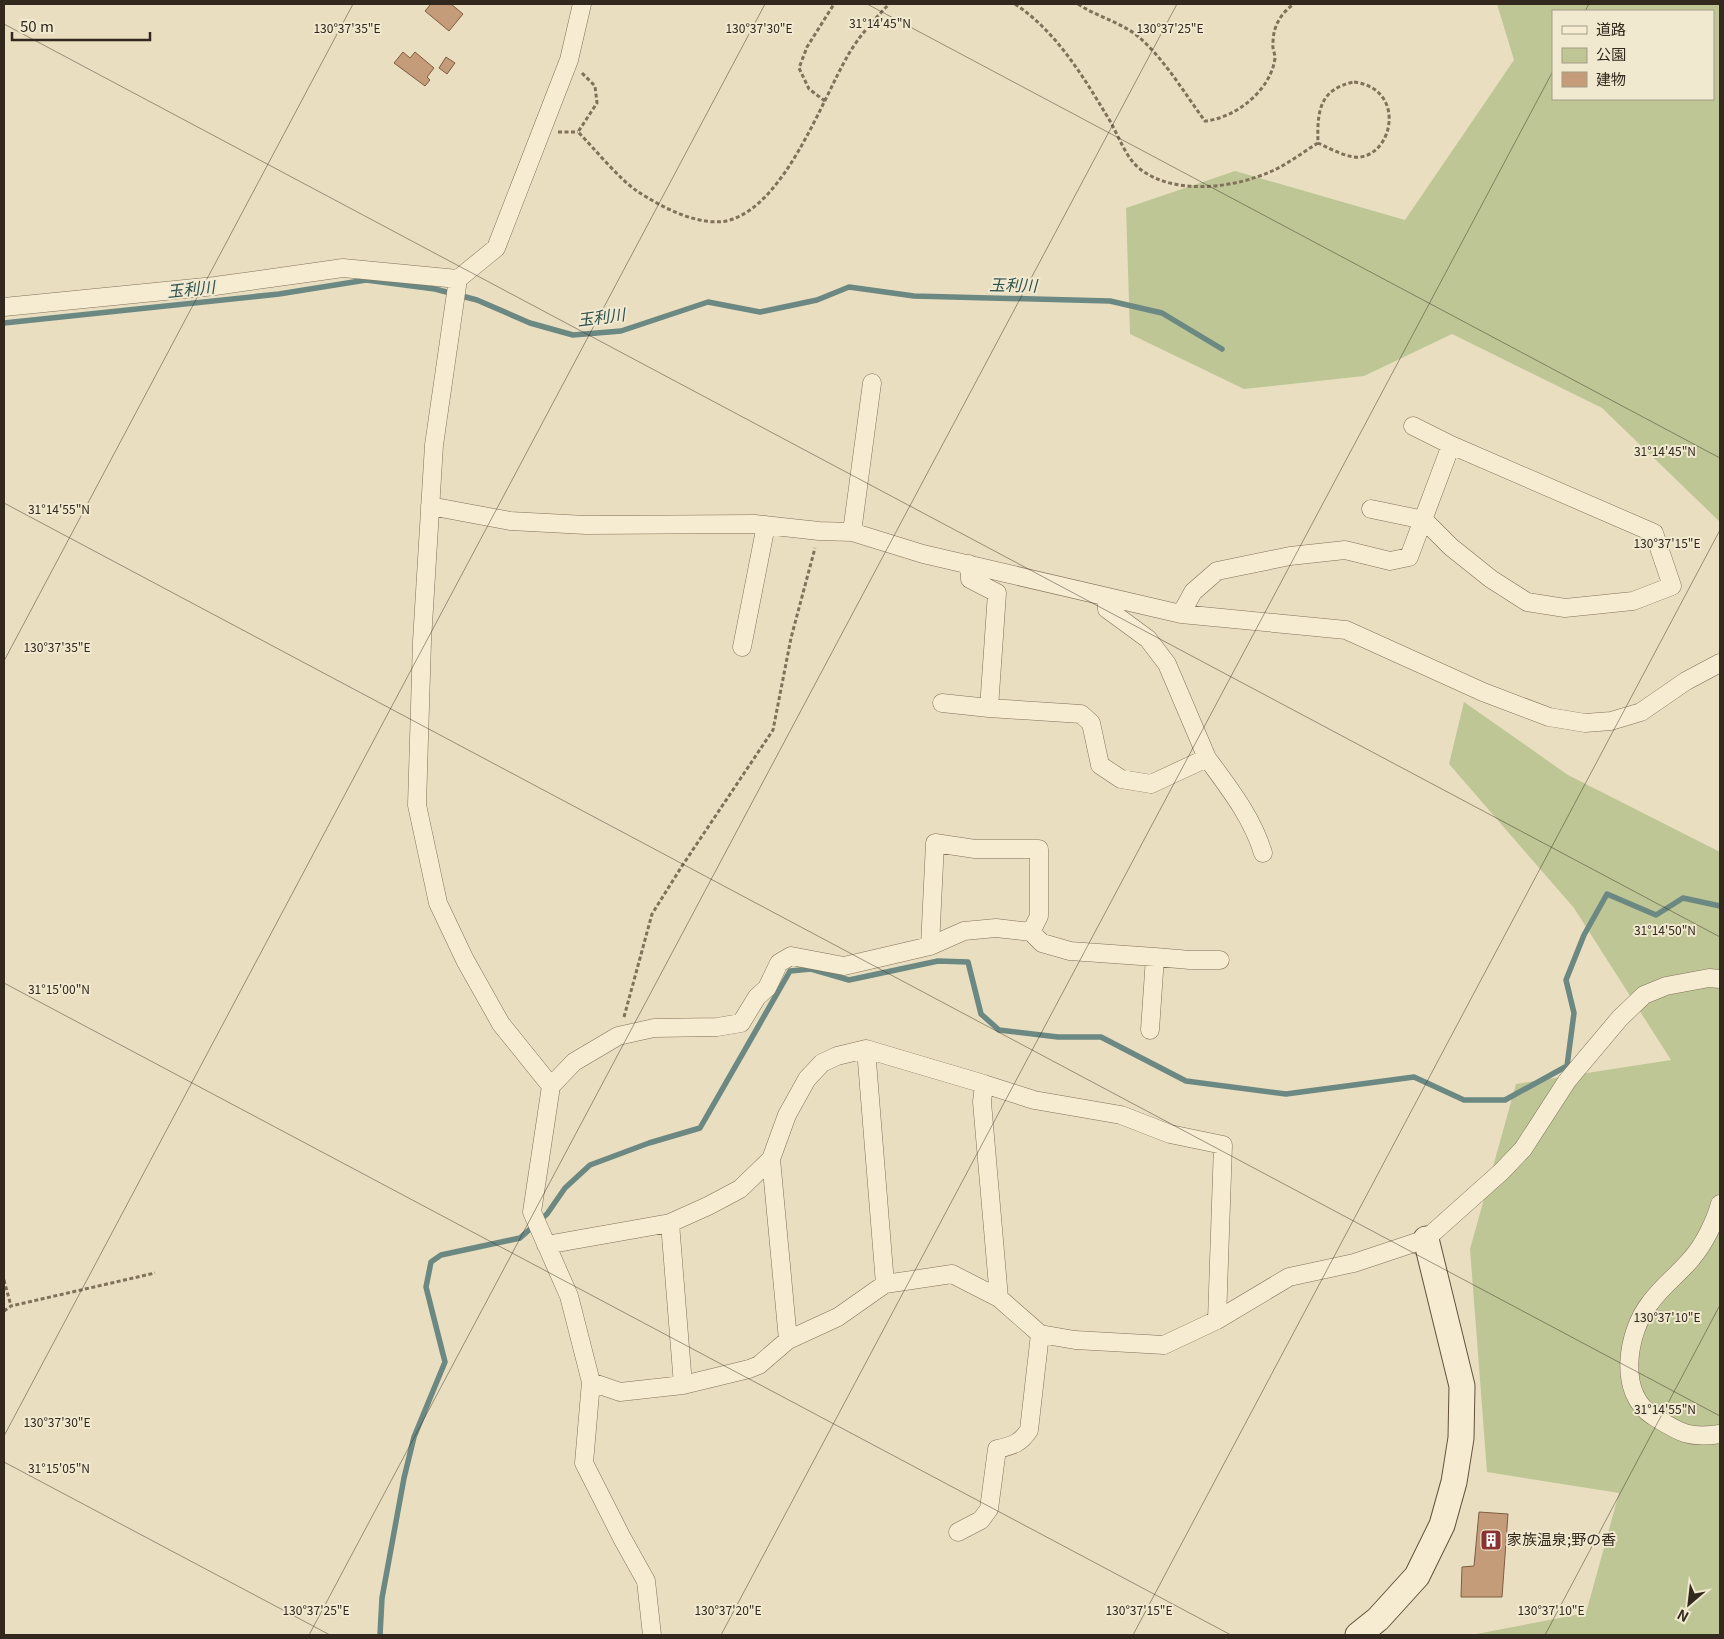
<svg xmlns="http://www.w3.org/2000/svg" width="1724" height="1639" font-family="Georgia,'Noto Sans JP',serif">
<rect width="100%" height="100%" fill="#e9dfc0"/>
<path fill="#bec696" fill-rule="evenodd" d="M1497 4H1720V522L1602 408 1452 334 1364 376 1244 389 1130 334 1126 208 1235 171 1405 220 1514 60ZM1553 11H1713V99H1553Z
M1464 702 1568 775 1720 852V1635H1471L1586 1613 1619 1493 1487 1472 1470 1249 1516 1084 1671 1060 1574 908 1449 764Z"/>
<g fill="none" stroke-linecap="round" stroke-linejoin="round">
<path stroke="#6b8882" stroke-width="5.5" d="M4 323 279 294 366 280 435 289 477 300 530 323 573 335 621 331 708 302 760 312 817 300 849 287 914 296 1110 301 1162 313 1222 349
M380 1635 382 1598 404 1478 414 1437 445 1362 426 1287 431 1262 441 1255 520 1238 547 1214 565 1188 590 1165 649 1143 700 1128 790 971 811 969 849 980 938 961 968 962 981 1014 999 1030 1058 1037H1101L1186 1081 1286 1094 1414 1077 1464 1100H1505L1567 1066 1574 1013 1566 980 1584 935 1607 894 1656 915 1683 898 1720 906"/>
</g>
<path fill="#c49c79" stroke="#7e5c42" d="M431 4H451L463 14 449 31 425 11Z
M403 52 410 58 415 52 434 68 427 77 430 80 425 86 394 63Z
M446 57 455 63 447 74 439 68Z
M1479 1512 1508 1514 1502 1597H1461L1462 1567 1474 1566Z"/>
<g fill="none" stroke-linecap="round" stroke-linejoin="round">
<g stroke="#81705a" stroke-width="19">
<path id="street" d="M458 279 434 445 422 641 417 805 438 903 465 960 501 1024 551 1086
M4 307 215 286 343 268 458 279 496 248 569 60 582 4
M1413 426 1451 445
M430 506 510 521 586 525 755 524 819 531 852 532 923 554 1181 614 1346 630 1483 692 1549 717 1585 723 1611 721 1641 712 1686 681 1720 663
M852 532 872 383
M969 564 970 579 997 593 989 708 1081 714 1091 723 1100 765 1121 779 1151 784 1207 758 1167 664 1148 639 1107 609 1106 597
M1181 614 1193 592 1217 571 1290 556 1345 550 1390 561 1409 557 1451 445 1654 533 1672 586 1633 601 1565 608 1527 602 1491 579 1451 547 1424 520 1371 509
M742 647 766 525
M942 703 989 708
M1207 758C1229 788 1252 817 1263 853
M1031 932 1042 943 1070 951 1155 957 1150 1030
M1155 957 1190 960H1220
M866 1049 885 1284
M984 1084 1034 1100 1121 1115 1170 1134 1223 1145 1217 1320
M771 1159 788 1340
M1720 1204C1715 1222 1704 1244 1692 1258 1679 1274 1662 1286 1650 1303 1627 1332 1617 1393 1653 1416 1679 1432 1688 1439 1720 1434
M670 1223 683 1385
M546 1245 670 1223 708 1206 740 1189 771 1159 787 1115 807 1079 822 1063 837 1056 866 1049 984 1084 982 1102 999 1298
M591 1382 620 1392 683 1385 749 1369 759 1365 788 1340 838 1317 885 1284 952 1274 999 1298 1040 1334 1075 1340 1164 1345 1217 1320 1289 1277 1354 1263 1426 1239 1501 1172 1523 1149 1567 1081 1620 1018 1644 995 1666 986 1709 978 1720 979
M958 1532 981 1520 989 1509 997 1449C1012 1446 1021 1443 1029 1430L1040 1334
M652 1635 646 1581 622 1538 584 1463 591 1382 569 1296 532 1212 551 1086 574 1062 618 1036 654 1028 717 1027 741 1023 757 997 767 988 779 963 791 956 844 966 930 946 964 931 996 928 1031 932 1039 916V849H975L935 843 930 946"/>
</g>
<g stroke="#62513d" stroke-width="27">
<path id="secondary" d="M1358 1635 1378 1619 1417 1576 1442 1525 1454 1482 1461 1438 1462 1386 1426 1239"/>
</g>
<path stroke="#81705a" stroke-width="3" stroke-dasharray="4 2.5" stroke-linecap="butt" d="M1015 4C1058 33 1084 78 1110 121 1119 137 1126 158 1140 169 1175 196 1235 188 1272 171 1288 164 1303 152 1318 143
M1078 4C1096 16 1117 21 1135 34 1163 56 1184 93 1205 121 1236 118 1271 90 1275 58 1275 53 1272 48 1273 43 1273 26 1281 13 1294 4
M582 73 595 86 597 103 578 132C594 148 619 179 637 191 661 207 704 230 733 219 786 200 821 103 847 57 858 37 874 20 889 4
M1354 82C1409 89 1392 161 1354 157 1341 155 1329 148 1318 143 1317 112 1319 89 1354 82Z
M825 101 809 89 799 68 807 47 834 4
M558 132H578
M624 1017 652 914 682 866 773 730 791 638 815 548
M4 1280 11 1306
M4 1311 11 1306 155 1273"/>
<use href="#street" stroke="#f5ecd2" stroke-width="18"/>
<use href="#secondary" stroke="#f5ecd2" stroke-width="25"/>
</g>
<path fill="none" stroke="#32281d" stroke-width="1" stroke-opacity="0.45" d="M867 4 1720 458M1585 11 1589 4M4 24 1720 937M4 503 1720 1416M4 661 353 4M4 983 1231 1635M4 1436 765 4M4 1462 330 1635M309 1635 1177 4M721 1635 1553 71M1133 1635 1720 530M1545 1635 1720 1305"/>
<defs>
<g id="building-square" transform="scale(1.125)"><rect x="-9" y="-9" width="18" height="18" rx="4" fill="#8a322f" stroke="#f1e9cf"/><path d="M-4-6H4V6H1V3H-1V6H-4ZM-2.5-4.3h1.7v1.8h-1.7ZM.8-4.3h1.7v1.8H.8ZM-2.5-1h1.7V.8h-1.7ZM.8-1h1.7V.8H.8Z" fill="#fff"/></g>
</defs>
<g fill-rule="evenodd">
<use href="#building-square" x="1491" y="1540"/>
</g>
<g text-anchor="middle" stroke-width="4" stroke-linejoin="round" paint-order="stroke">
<g font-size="15" fill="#32281d" stroke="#f1e9cf" text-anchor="start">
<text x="1507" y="1545">家族温泉;野の香</text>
</g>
<g font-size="16" font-style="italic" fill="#2d504f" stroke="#f1e9cf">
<text transform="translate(1013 285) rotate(1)" y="6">玉利川</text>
<text transform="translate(191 289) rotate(-6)" y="6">玉利川</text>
<text transform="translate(601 317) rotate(-7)" y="6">玉利川</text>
</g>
</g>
<g font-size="12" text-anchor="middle" fill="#32281d" stroke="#f1e9cf" stroke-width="4" stroke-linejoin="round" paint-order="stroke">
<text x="880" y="28">31°14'45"N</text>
<text x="347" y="33">130°37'35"E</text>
<text x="759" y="33">130°37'30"E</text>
<text x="1170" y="33">130°37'25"E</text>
<text x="1665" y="456">31°14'45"N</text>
<text x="59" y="514">31°14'55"N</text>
<text x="1667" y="548">130°37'15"E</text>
<text x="57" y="652">130°37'35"E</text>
<text x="1665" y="935">31°14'50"N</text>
<text x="59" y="994">31°15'00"N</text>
<text x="1667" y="1322">130°37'10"E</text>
<text x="1665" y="1414">31°14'55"N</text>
<text x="57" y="1427">130°37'30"E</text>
<text x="59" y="1473">31°15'05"N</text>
<text x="316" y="1615">130°37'25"E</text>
<text x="728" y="1615">130°37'20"E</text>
<text x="1139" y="1615">130°37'15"E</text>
<text x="1551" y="1615">130°37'10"E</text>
</g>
<rect width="1724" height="1639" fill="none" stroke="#32281d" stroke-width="10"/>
<rect x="1552" y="10" width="162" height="90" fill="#f1e9cf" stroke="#a59c88"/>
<rect x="1562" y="26" width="25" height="8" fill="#f5ecd2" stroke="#a59c88"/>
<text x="1596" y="35" font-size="15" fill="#32281d">道路</text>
<rect x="1562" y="48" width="25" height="15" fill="#bec696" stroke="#a59c88"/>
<text x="1596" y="60" font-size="15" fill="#32281d">公園</text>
<rect x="1562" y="72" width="25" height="15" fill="#c49c79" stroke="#a59c88"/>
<text x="1596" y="85" font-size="15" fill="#32281d">建物</text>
<g transform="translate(1689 1604) rotate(208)" stroke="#f1e9cf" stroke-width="4" paint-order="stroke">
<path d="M0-4L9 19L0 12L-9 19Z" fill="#32281d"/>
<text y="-8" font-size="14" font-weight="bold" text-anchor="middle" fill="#32281d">N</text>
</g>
<path d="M12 32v8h138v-8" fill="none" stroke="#32281d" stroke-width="2.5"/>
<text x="20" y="32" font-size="15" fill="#32281d" stroke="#f1e9cf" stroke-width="4" paint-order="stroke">50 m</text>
</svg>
